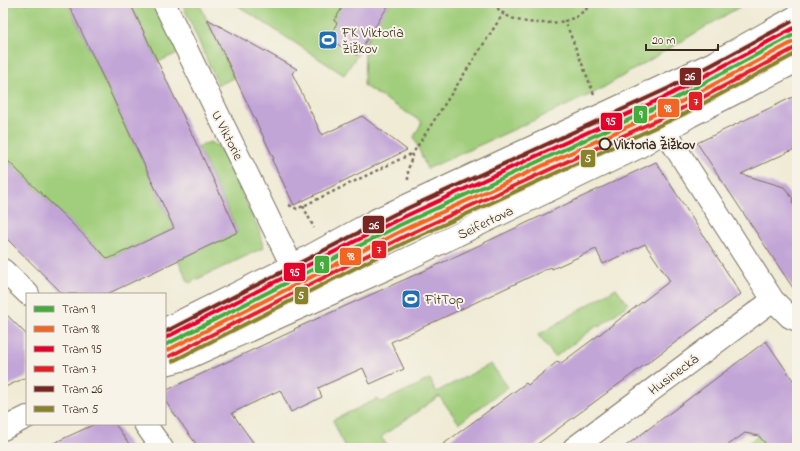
<svg xmlns="http://www.w3.org/2000/svg" width="800" height="451" font-family="'Indie Flower',sans-serif">
<rect width="100%" height="100%" fill="#f7f3e8"/>
<filter id="ink" filterUnits="userSpaceOnUse"><feTurbulence type="fractalNoise" baseFrequency=".025" numOctaves="2"/><feDisplacementMap in="SourceGraphic" scale="8" xChannelSelector="R" yChannelSelector="G"/><feConvolveMatrix kernelMatrix="1 2 1 2 8 2 1 2 1" color-interpolation-filters="sRGB"/></filter>
<filter id="wash" filterUnits="userSpaceOnUse"><feTurbulence type="fractalNoise" baseFrequency=".012" numOctaves="4" result="noise"/><feDisplacementMap in="SourceGraphic" scale="16" xChannelSelector="R" yChannelSelector="G"/><feGaussianBlur stdDeviation="0.9" result="paint"/><feColorMatrix in="noise" values="0 0 0 0 0 0 0 0 0 0 0 0 0 0 0 0 0 1.4 0 .05"/><feComposite in="paint" operator="in"/></filter>
<g filter="url(#wash)">
<rect width="100%" height="100%" fill="#efebd5"/>
<path fill="#a1ce7b" stroke="#6e7c4c" d="M3 3H68L174 228 108 259 3 156Z
M130 3H157L180 52 158 62Z
M182 3 200 5 234 78 218 85Z
M234 3H390L386 9 390 3H746L594 93 427 169 414 137 422 122 364 86 365 44 370 36 344 75Z
M210 142 219 147 223 153 260 232 263 248 189 283 178 260 238 232 198 147Z
M616 288 628 304 599 327 598 325 555 357 538 335Z
M491 364 508 387 459 423 439 396 381 437 389 448H345L333 420 377 399 382 402 430 379 436 392Z
M759 435 769 448H741Z"/>
<g id="blocks">
<path fill="#c2a5d7" d="M68 3H130L238 232 107 294H63L3 235V156L108 259 174 228Z
M345 3H390L357 55 328 39 337 23 334 21Z
M207 19 297 69 292 73 322 135 362 116 407 150 294 205 272 160 274 159Z
M797 95V148L741 174 784 187 793 199 792 202 797 210V294L697 143Z
M656 162 741 294 532 448H438L526 383 528 385 558 361 560 364 592 340 670 281 645 244 603 264 596 249 552 269 551 267 391 342 404 369 370 384 363 368 318 388 322 397 291 412 280 390 232 413 257 448H199L165 401V391L295 330 294 329 435 266Z
M3 311 27 335V377L3 388Z
M766 341 797 386V448H769L759 436 745 433 724 448H623Z
M95 424H115L132 448H43Z"/>
</g>
</g>
<g filter="url(#ink)">
<use href="#blocks" fill-opacity="0" stroke="#7a6e5e" stroke-width="1"/>
<g fill="none" stroke-linecap="round" stroke-linejoin="round">
<g stroke="#7a6e5e" stroke-width="24">
<path id="minor" d="M164 3 292 266
M649 92 675 147 773 300 790 317 797 320
M3 270 28 294
M165 329 292 266 376 220 711 64 797 16
M165 364 185 359 397 264 637 148 690 116 797 61
M145 424 162 448
M3 429 27 417
M574 448 773 300"/>
</g>
<path stroke="#7a6e5e" stroke-width="2.5" stroke-dasharray="3 3" stroke-linecap="butt" d="M494 3C506 25 543 25 565 21
M594 94 565 21 576 17 594 3
M408 180V170L413 153 503 14
M289 205 297 209 413 153
M303 206 314 228"/>
<use href="#minor" stroke="#fff" stroke-width="22"/>
<g stroke="#f7f3e8" stroke-width="7">
<path id="tram-1" d="M165 345 400 225 674 99 797 33"/>
</g>
<g stroke="#f7f3e8" stroke-width="7">
<path id="tram-2" d="M168 350 403 230 677 104 797 40"/>
</g>
<g stroke="#f7f3e8" stroke-width="7">
<path id="tram-3" d="M165 338 397 220 671 94 794 28"/>
</g>
<g stroke="#f7f3e8" stroke-width="7">
<path id="tram-4" d="M170 356 405 236 679 110 797 47"/>
</g>
<g stroke="#f7f3e8" stroke-width="7">
<path id="tram-5" d="M165 332 395 214 669 88 791 22"/>
</g>
<g stroke="#f7f3e8" stroke-width="7">
<path id="tram-6" d="M173 361 408 241 682 115 797 53"/>
</g>
<use href="#tram-1" stroke="#43ac3c" stroke-width="4"/>
<use href="#tram-2" stroke="#f26522" stroke-width="4"/>
<use href="#tram-3" stroke="#e4002b" stroke-width="4"/>
<use href="#tram-4" stroke="#e31e25" stroke-width="4"/>
<use href="#tram-5" stroke="#792522" stroke-width="4"/>
<use href="#tram-6" stroke="#88822a" stroke-width="4"/>
</g>
</g>
<defs>
<g id="stadium-square" transform="scale(1)"><rect x="-9" y="-9" width="18" height="18" rx="4" fill="#1f6fb2" stroke="#f7f3e8"/><path d="M0-5a6.5 5 0 1 0 0 10a6.5 5 0 1 0 0-10ZM-3.5-1.8h7v3.6h-7Z" fill="#fff"/></g>
</defs>
<g fill-rule="evenodd">
<use href="#stadium-square" x="328" y="40"/>
<use href="#stadium-square" x="411" y="299"/>
</g>
<circle fill="#f7f3e8" stroke="#3b2a1e" stroke-width="2" cx="605" cy="144" r="5.5"/>
<g text-anchor="middle" stroke-width="4" stroke-linejoin="round" paint-order="stroke">
<g font-size="14" fill="#3b2a1e" stroke="#f7f3e8" text-anchor="start">
<text x="342" y="37">FK Viktoria<tspan x="342" dy="16">Žižkov</tspan></text>
<text x="425" y="304">FitTop</text>
</g>
<g font-size="14" fill="#3b2a1e" stroke="#f7f3e8">
<text transform="translate(228 135) rotate(63)" y="5">U Viktorie</text>
<text transform="translate(485 222) rotate(-26)" y="5">Seifertova</text>
<text transform="translate(673 374) rotate(-37)" y="5">Husinecká</text>
</g>
<g font-size="14" font-weight="bold" fill="#3b2a1e" stroke="#f7f3e8" text-anchor="start">
<text x="614" y="149">Viktoria Žižkov</text>
</g>
</g>
<g stroke="#f7f3e8" stroke-width="1.5">
<rect x="679" y="67" width="23" height="19" rx="4" fill="#792522"/>
<rect x="688" y="91" width="15" height="20" rx="4" fill="#e31e25"/>
<rect x="657" y="98" width="23" height="20" rx="4" fill="#f26522"/>
<rect x="633" y="105" width="15" height="19" rx="4" fill="#43ac3c"/>
<rect x="600" y="112" width="23" height="19" rx="4" fill="#e4002b"/>
<rect x="580" y="149" width="16" height="19" rx="4" fill="#88822a"/>
<rect x="362" y="215" width="23" height="19" rx="4" fill="#792522"/>
<rect x="371" y="240" width="16" height="19" rx="4" fill="#e31e25"/>
<rect x="339" y="247" width="23" height="19" rx="4" fill="#f26522"/>
<rect x="314" y="255" width="16" height="19" rx="4" fill="#43ac3c"/>
<rect x="283" y="262" width="23" height="20" rx="4" fill="#e4002b"/>
<rect x="294" y="286" width="15" height="19" rx="4" fill="#88822a"/>
</g>
<g font-size="11" text-anchor="middle" font-weight="bold" fill="#fff">
<text x="690" y="80">26</text>
<text x="696" y="105">7</text>
<text x="668" y="112">98</text>
<text x="641" y="118">9</text>
<text x="611" y="125">95</text>
<text x="588" y="162">5</text>
<text x="374" y="229">26</text>
<text x="379" y="253">7</text>
<text x="351" y="260">98</text>
<text x="322" y="269">9</text>
<text x="295" y="276">95</text>
<text x="301" y="299">5</text>
</g>
<rect width="800" height="451" fill="none" stroke="#f7f3e8" stroke-width="16"/>
<rect x="26" y="293" width="140" height="132" fill="#f7f3e8" stroke="#aca397"/>
<rect x="34" y="306" width="20" height="6" fill="#43ac3c" stroke="#aca397"/>
<text x="62" y="313" font-size="12" fill="#3b2a1e">Tram 9</text>
<rect x="34" y="326" width="20" height="6" fill="#f26522" stroke="#aca397"/>
<text x="62" y="333" font-size="12" fill="#3b2a1e">Tram 98</text>
<rect x="34" y="346" width="20" height="6" fill="#e4002b" stroke="#aca397"/>
<text x="62" y="353" font-size="12" fill="#3b2a1e">Tram 95</text>
<rect x="34" y="366" width="20" height="6" fill="#e31e25" stroke="#aca397"/>
<text x="62" y="373" font-size="12" fill="#3b2a1e">Tram 7</text>
<rect x="34" y="386" width="20" height="6" fill="#792522" stroke="#aca397"/>
<text x="62" y="393" font-size="12" fill="#3b2a1e">Tram 26</text>
<rect x="34" y="406" width="20" height="6" fill="#88822a" stroke="#aca397"/>
<text x="62" y="413" font-size="12" fill="#3b2a1e">Tram 5</text>
<path d="M646 44v6h72v-6" fill="none" stroke="#3b2a1e" stroke-width="2"/>
<text x="652" y="44" font-size="12" fill="#3b2a1e" stroke="#f7f3e8" stroke-width="3" paint-order="stroke">20 m</text>
</svg>
